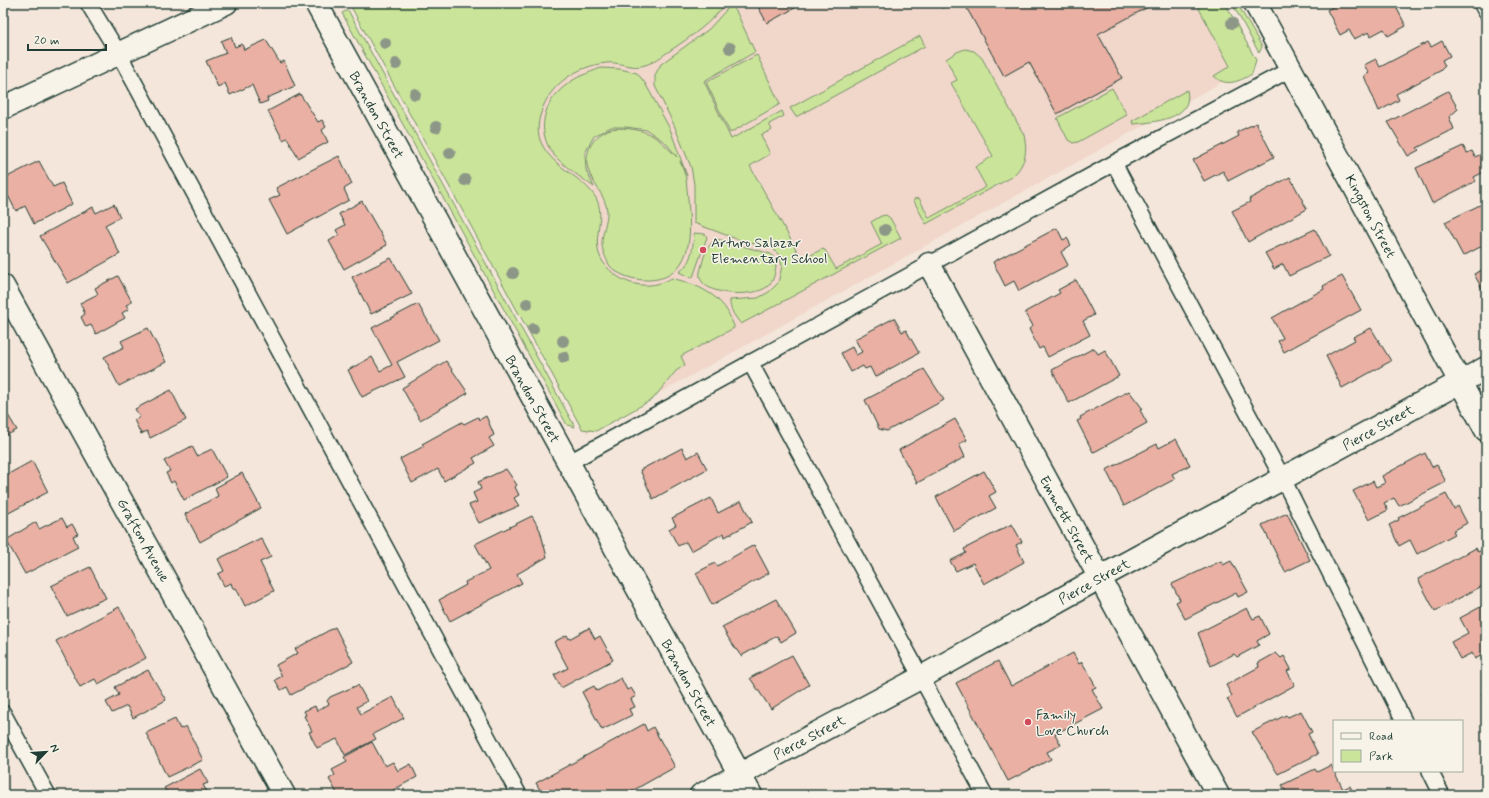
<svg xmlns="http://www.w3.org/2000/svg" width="1489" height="798" font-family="Mynerve,sans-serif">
<rect width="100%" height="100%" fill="#f4e6da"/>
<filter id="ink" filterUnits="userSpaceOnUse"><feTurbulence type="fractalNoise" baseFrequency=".025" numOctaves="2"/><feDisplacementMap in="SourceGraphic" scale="8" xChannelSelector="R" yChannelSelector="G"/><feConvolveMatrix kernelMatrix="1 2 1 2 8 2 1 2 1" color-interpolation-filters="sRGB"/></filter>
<g filter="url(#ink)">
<path fill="#f1d6ca" d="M352 3H1217L1251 66 587 433Z"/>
<path fill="#cae49a" stroke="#749067" d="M349 3H726C711 23 692 36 671 50 662 56 655 62 645 65 632 70 619 61 606 63 578 66 549 84 541 113 538 121 537 131 540 140 551 168 582 175 596 198 607 218 589 241 603 262 619 285 648 292 672 278 690 283 709 289 722 304 728 310 731 319 734 326V328L681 356 685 365 676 371 653 399 596 431 582 429Z
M1196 3H1225L1256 60 1252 74C1240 81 1226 88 1214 76L1230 66Z
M1232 3H1237L1262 47 1259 53Z
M732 7 736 11 755 52 704 81 731 139 782 111 784 116 769 124 772 130 761 135 770 154 750 166 802 260 822 249 825 250 836 269 882 244 871 222 881 216 886 215 890 218 901 238 741 324C736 318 729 309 730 300L758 298 769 292 778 283 782 266 779 255 772 248 742 241 694 223V184L691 167 674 125 655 86V75L661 64 709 29 727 9Z
M348 10 575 427 567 425 342 13Z
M920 36 925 46 796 117 790 108Z
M965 49 974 51 982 58 1024 135C1028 153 1025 164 1012 177L926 224 914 201V199L919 198 929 218 986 187 975 167 993 156 951 83 957 80 946 59 957 52Z
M757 55 780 104 730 133 706 82Z
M601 68 620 69 637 73 645 83 670 129 687 176 680 161C682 167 684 172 686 178 687 185 687 192 688 199 690 224 694 256 672 273 656 285 623 281 610 266 607 262 603 251 602 246 601 234 608 221 607 210 605 195 592 183 588 169 583 152 594 134 611 129 619 127 639 129 647 133 660 138 668 149 677 157L666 143 647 130 626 127H611L594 136 585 153 586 170 594 187C583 179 561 164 553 154 536 131 543 103 565 86 575 77 588 73 601 68Z
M1112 88 1127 115 1078 142 1073 143 1068 140 1057 118Z
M1187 90C1194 120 1153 122 1133 124L1132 121Z
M694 233 705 234 707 237 693 277 691 278 679 272C692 263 693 247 694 233Z
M717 239 771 254C776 260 777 264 775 271 774 278 772 283 767 287 753 297 709 296 701 280 698 275 701 269 702 264 704 255 708 243 717 239Z"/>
<path fill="#e9b0a3" stroke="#1f3d34" d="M756 3H804L767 23Z
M939 3H951L942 8Z
M964 3H1146L1148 7 1098 34 1122 78 1057 114 1029 62 1004 76Z
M1340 3H1394L1406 26 1388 36 1384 29 1371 36 1369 32 1354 39 1349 30 1340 35 1327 10Z
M231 37 235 47 242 44 244 50 266 40 280 63 284 61 295 86 267 98 268 101 260 104 252 85 230 95 225 83 218 87 206 61 226 53 221 41Z
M1442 41 1450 56 1442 60 1445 66 1440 71 1396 94 1399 100 1379 111 1364 76 1369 73 1364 65 1376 59 1380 67 1428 42 1431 47Z
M1448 91 1458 109 1449 117 1454 129 1417 148 1419 150 1408 156 1388 122Z
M300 94 318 122 322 120 326 127 322 130 328 142 298 158 287 138 283 140 268 111Z
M1256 123 1274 157 1228 181 1223 171 1204 181 1193 160 1239 136 1237 132Z
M1463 146 1467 153 1472 151 1475 157 1486 152V171L1474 177 1476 181 1432 203 1416 168Z
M339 156 352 184 344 189 349 200 287 234 269 200 280 195 276 188Z
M39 161 53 187 62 183 72 204 34 224 25 206 16 211 3 186V179Z
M1290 177 1307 209 1248 242 1232 211 1250 202 1249 199Z
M362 201 387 245 344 269 329 241 339 235 336 230 345 225 339 214Z
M1486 202V244L1463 256 1445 222Z
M114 204 120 217 105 225 120 254 68 283 40 236 93 207 96 213Z
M1057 228 1063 240 1067 238 1071 245 1061 252 1068 265 1019 291 1014 281 1005 286 993 262Z
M1315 229 1329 256 1289 276 1283 264 1274 269 1265 253Z
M391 258 412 294 371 314 352 277Z
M1486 268V296L1474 274Z
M118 276 132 302 126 305 129 309 122 313 125 318 96 334 91 325 86 327 81 317 85 314 80 303 98 294 95 288Z
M1342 276 1361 310 1284 352 1278 341 1283 338 1272 318 1324 289 1323 286Z
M1076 280 1094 315 1083 321 1090 335 1048 357 1043 347 1039 349 1029 329 1033 326 1025 312 1060 293 1058 290Z
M418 304 439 340 397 362 405 377 362 397 348 370 372 357 380 371 392 365 372 328Z
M894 318 902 332 906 330 919 353 875 377 870 367 865 369 863 366 851 372 841 353 852 347 856 355 862 352 855 339Z
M148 328 166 362 119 386 104 357 124 347 121 341Z
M1371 328 1391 361 1342 388 1326 356 1355 340 1353 337Z
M1094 348 1098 354 1105 350 1119 376 1069 403 1052 370Z
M446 361 468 393 420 420 402 388Z
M924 369 944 400 887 431 879 429 865 400Z
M171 390 186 420 150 438 147 431 141 434 134 420 140 417 135 409Z
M1129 391 1143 409 1140 410 1147 423 1096 451 1093 452 1077 421 1081 419 1080 417Z
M3 407 17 430 3 437Z
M486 416 494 435 489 438 494 446 473 458 476 463 444 481 438 469 412 483 400 459 424 446 422 444 462 422 464 424 478 417 479 420Z
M955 419 967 440 959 444 965 457 917 483 899 450Z
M1176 439 1190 465 1172 474 1175 479 1124 506 1106 470 1157 444 1159 448Z
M192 446 197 456 212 449 227 477 184 500 174 481 171 483 166 473 170 471 164 461Z
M682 448 687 458 698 452 707 469 653 499 640 470Z
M1425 453 1432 467 1437 465 1446 482 1399 506 1394 498 1384 503 1388 510 1369 520 1353 491 1373 481 1376 487 1385 483 1382 476Z
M32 461 48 492 3 516V477Z
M506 469 517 485 515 487 519 495 514 498 519 506 479 523 469 505 477 502 473 493 481 489 478 482Z
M984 471 996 492 989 496 996 508 954 531 936 497Z
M242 473 261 508 200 542 185 514 218 496 215 488Z
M1446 494 1454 509 1458 506 1467 523 1453 531 1455 534 1417 554 1410 540 1399 546 1389 525 1399 520 1398 518Z
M711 498 718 513 741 501 752 522 725 537 724 533 691 551 686 542 678 546 669 529 676 525 672 518Z
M1287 513 1310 560 1285 572 1262 525Z
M532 516 540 530 547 557 517 574 522 583 450 621 439 600 466 585 465 582 489 570 475 544Z
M62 518 67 527 72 524 78 534 73 536 78 547 25 574 6 540 36 522 39 529Z
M1012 524 1022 542 1016 545 1024 562 984 584 973 563 956 571 950 561 966 553 964 549Z
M261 538 271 557 260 562 274 591 245 606 236 588 233 589 231 583 224 586 218 574 224 571 218 559Z
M754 545 769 573 712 605 696 573 715 563 717 566Z
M1476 548 1478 552 1484 549 1486 552V584L1435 611 1418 579Z
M1221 561 1223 565 1231 561 1248 592 1238 597 1236 593 1185 619 1176 602 1180 600 1172 584Z
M90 567 106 598 67 616 51 586Z
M776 599 796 633 781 642 777 636 741 656 729 639 722 627Z
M1486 604V653L1475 659 1472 653 1460 659 1451 642 1468 633 1460 618Z
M119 607 146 658 98 684 95 679 80 687 56 641Z
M1247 608 1253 619 1260 616 1269 634 1257 641 1259 645 1237 657 1234 654 1211 666 1198 633Z
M335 627 353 662 291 695 287 687 281 690 275 680 282 676 276 665 298 653 295 649Z
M589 628 595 639 600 636 613 660 561 688 554 675 568 668 554 642 567 635 569 639Z
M1073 653 1079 664 1082 662 1096 687 1092 689 1103 709 1055 734 1061 745 1047 752 1051 759 1008 781 956 683 998 661 1011 686Z
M1276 653 1281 658 1284 656 1291 669 1287 671 1295 685 1237 717 1227 699 1232 696 1226 685 1259 667 1258 663Z
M792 655 809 685 771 709 750 678Z
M148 670 166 700 133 718 127 706 112 713 106 702 119 695 115 687Z
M621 678 627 690 631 688 636 696 631 699 635 707 629 709 632 715 602 730 582 692 594 686 597 691Z
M358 685 367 701 357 707 361 714 393 697 404 718 373 734 376 739 345 755 337 739 317 748 309 732 312 731 304 716 306 715 304 711 315 706 317 711 329 704 327 701 330 697Z
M1486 691V703L1481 694Z
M1301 711 1312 732 1308 734 1318 754 1278 774 1252 732 1286 715 1288 717Z
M175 719 180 729 186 726 203 760 167 777 146 733Z
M644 724 647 731 653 727 675 767 625 795H543L536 783Z
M372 742 385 766 393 762 398 771 411 764 417 777 384 795H338L329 779 335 775 332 770 347 762 344 757Z
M1331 765 1343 789 1350 786 1354 795H1288L1282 785 1315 769 1317 772Z
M200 769 208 783 203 785 209 795H168L164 788Z"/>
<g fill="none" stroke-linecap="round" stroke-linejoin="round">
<g stroke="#1f3d34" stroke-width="18">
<path id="lane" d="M88 3 119 54 519 795
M1481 3 1486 12
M1114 163 1283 479 1404 721
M750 362 985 795
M568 463 1114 163 1291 69
M3 713 48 795
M1430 771 1442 795"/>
</g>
<g stroke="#1f3d34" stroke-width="25">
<path id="street" d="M316 3 751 795
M1255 3 1486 430
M929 264 1218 795
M3 286 284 795
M701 795 920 678 1099 578 1486 368"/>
</g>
<g stroke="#1f3d34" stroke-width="25">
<path id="secondary" d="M3 108 226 3"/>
</g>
<use href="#lane" stroke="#f7f3e8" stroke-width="15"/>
<use href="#street" stroke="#f7f3e8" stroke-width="22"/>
<use href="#secondary" stroke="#f7f3e8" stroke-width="22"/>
</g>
<g fill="#8d9787">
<circle cx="1232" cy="23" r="6"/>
<circle cx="385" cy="43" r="6"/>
<circle cx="730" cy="48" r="6"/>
<circle cx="396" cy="64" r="6"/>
<circle cx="415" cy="94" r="6"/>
<circle cx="436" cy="127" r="6"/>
<circle cx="450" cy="153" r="6"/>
<circle cx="465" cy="180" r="6"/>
<circle cx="885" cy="230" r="6"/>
<circle cx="513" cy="273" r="6"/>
<circle cx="527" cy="304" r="6"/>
<circle cx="533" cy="329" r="6"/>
<circle cx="563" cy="341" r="6"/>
<circle cx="564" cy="357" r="6"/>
</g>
</g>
<g fill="#d1495b" stroke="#f7f3e8" stroke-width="1.5">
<circle cx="703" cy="250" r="4"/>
<circle cx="1028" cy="722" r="4"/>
</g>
<g text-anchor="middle" stroke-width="3" stroke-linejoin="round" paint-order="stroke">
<g font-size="14" fill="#1f3d34" stroke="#f7f3e8">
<text transform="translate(377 115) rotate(61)" y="5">Brandon Street</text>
<text transform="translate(1371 216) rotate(62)" y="5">Kingston Street</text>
<text transform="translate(533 399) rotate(61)" y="5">Brandon Street</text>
<text transform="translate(1378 427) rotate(-29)" y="5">Pierce Street</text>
<text transform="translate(1067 519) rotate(61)" y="5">Emmett Street</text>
<text transform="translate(144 540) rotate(61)" y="5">Grafton Avenue</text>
<text transform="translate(1094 581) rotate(-29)" y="5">Pierce Street</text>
<text transform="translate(689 683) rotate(61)" y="5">Brandon Street</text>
<text transform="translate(809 737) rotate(-28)" y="5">Pierce Street</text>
</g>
<g font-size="14" fill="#1f3d34" stroke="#f7f3e8" text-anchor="start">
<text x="711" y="247">Arturo Salazar<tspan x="711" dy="16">Elementary School</tspan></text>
<text x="1036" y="719">Family<tspan x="1036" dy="16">Love Church</tspan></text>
</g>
</g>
<rect width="1489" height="798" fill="none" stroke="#f7f3e8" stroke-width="16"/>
<rect x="8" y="8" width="1473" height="782" fill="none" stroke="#1f3d34" stroke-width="1.5" filter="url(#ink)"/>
<rect x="1333" y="720" width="130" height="52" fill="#f7f3e8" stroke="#a1aaa0"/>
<rect x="1341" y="733" width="20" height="6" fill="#f7f3e8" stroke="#a1aaa0"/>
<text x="1369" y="740" font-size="12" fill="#1f3d34">Road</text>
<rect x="1341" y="750" width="20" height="12" fill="#cae49a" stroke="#a1aaa0"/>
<text x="1369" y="760" font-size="12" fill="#1f3d34">Park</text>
<g transform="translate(46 752) rotate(65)" stroke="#f7f3e8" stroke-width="3" paint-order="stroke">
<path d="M0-3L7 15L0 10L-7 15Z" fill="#1f3d34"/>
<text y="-6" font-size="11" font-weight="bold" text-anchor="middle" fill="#1f3d34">N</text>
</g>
<path d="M28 44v6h78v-6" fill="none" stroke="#1f3d34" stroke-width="2"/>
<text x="34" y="44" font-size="12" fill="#1f3d34" stroke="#f7f3e8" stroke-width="3" paint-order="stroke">20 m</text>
</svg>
